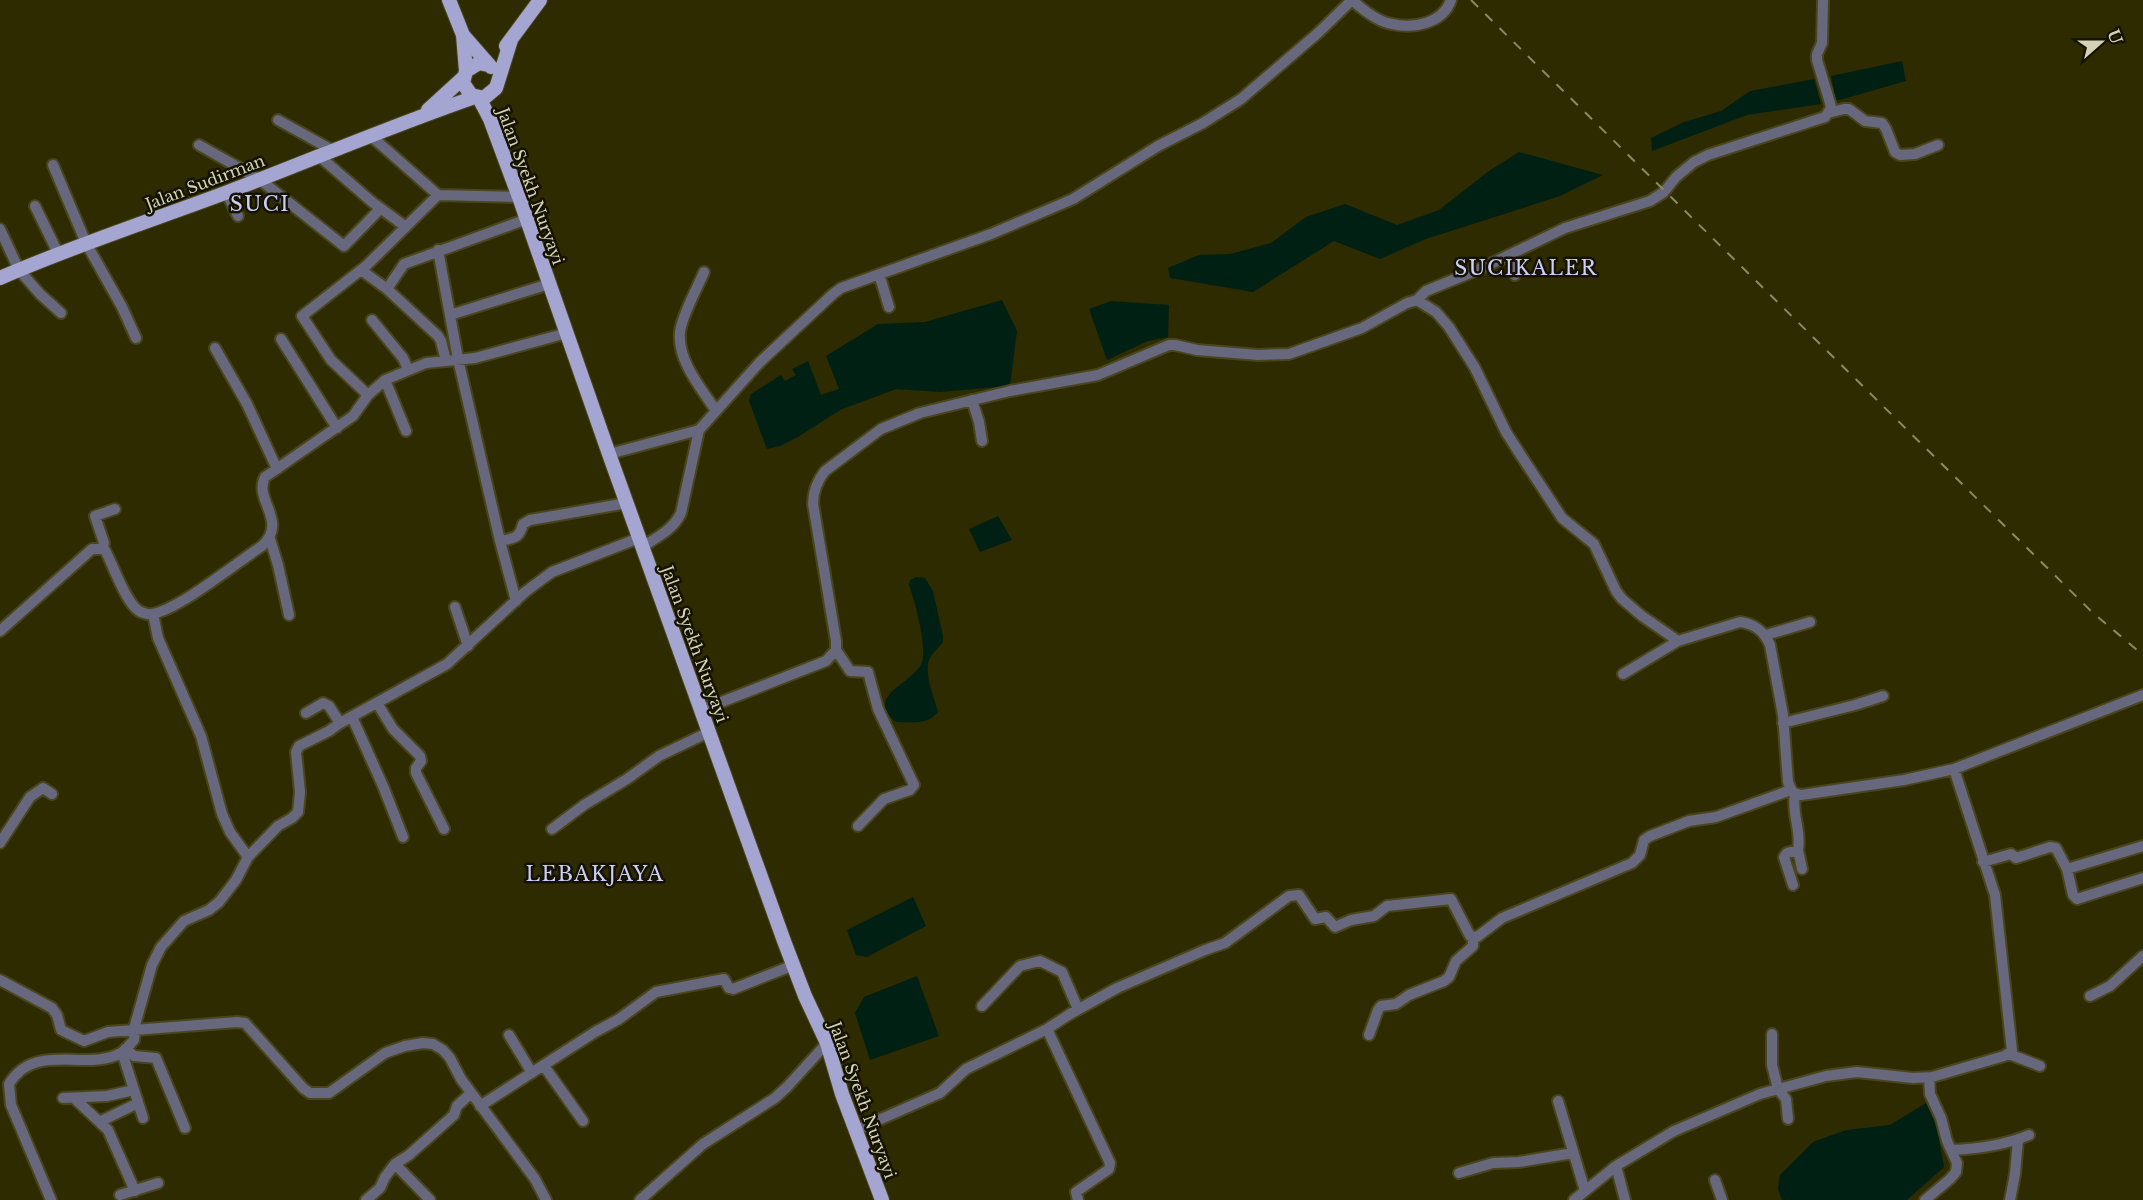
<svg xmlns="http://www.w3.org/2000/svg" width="2143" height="1200" font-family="'Libre Baskerville',serif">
<rect width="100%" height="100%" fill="#2e2b00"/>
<path fill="#002014" d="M1902 61 1906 81 1836 101 1831 76Z
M1814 79 1821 104 1747 115 1652 151 1651 138 1684 122 1721 111 1750 91Z
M1519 152 1603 175 1560 196 1426 239 1380 259 1334 241 1253 292 1170 278 1168 268 1199 255 1230 254 1271 243 1306 217 1345 204 1397 225 1439 210 1489 171Z
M1002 300 1017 331 1010 386 940 392 896 389 840 410 798 437 780 446 767 449 749 401 751 394 781 375 785 381 796 375 792 369 808 361 821 395 839 389 826 356 878 324 925 322Z
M1111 301 1169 305 1168 337 1148 341 1107 360 1089 309Z
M998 516 1012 540 980 552 969 529Z
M916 577 925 578 933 591 943 636V642C940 647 934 651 931 656 922 671 934 696 938 712 929 725 910 722 896 722 863 695 915 683 922 662 927 646 915 601 909 585L910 580Z
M913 897 926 926 867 957 856 955 847 930Z
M917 976 939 1036 870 1060 855 1013 864 997Z
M1926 1103 1937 1127 1944 1167 1907 1200H1782L1778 1189 1780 1175 1813 1142 1846 1130 1890 1125Z"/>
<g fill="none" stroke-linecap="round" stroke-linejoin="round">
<g stroke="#49461d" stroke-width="14">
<path id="minor" d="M1828 113 1844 109H1849L1865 121 1882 123 1886 129 1895 152 1900 155 1915 154 1938 145
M278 120 332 150
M371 136 438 195 519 197
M199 145 259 179 344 246 380 209
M318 155 372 202 406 227
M53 165 86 243 122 307 136 338
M226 192 238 216
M35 206 58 253
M0 229 19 270 40 294 61 313
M438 250 458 359 500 541C514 538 519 539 523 524L530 520 627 503
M1509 255 1515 275
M361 270 387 289 438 336 441 341 446 361
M704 272C697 289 682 315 680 332 677 361 702 389 716 411
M879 274 889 307
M387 289 404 264 527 219
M1417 300 1426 291 1482 268 1565 228 1650 201 1664 192 1676 177 1694 162 1708 155 1825 117 1831 108 1830 103 1817 60V54L1822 43 1823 0
M450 315 549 284
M372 320 403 358 408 369
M281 339 337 428
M215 348 247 404 277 469
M385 380 406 431
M368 395 331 360 302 316 366 266 438 195
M972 400 979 422 982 441
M609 454 699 430
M270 539 278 565 289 615
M500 541 516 601
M642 547C657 537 673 530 681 513L699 430 760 362 833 294 841 288 991 234 1073 199 1158 146 1203 123 1241 99 1318 33 1352 0C1362 9 1378 22 1392 24 1415 29 1443 23 1451 0
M102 549 104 543 95 516 115 509
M455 607 468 646
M153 614 158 638 201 736 222 814 230 832 248 857
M0 631 92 549H102L105 550C113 565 126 603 139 611 143 613 147 615 152 614 180 609 236 563 262 546 289 521 253 500 265 477L353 416 368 395 385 380 426 363 475 358 567 333
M1766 635 1810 622
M836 650 850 671 868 672 878 709 914 785 910 790 884 799 858 826
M1623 674 1678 641
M377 703 393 729 420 756 421 761 416 768V773L444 829
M701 710 826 661 836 650V641L813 504C813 491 817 481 825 471L881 429 920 413 1010 391 1098 375 1169 345H1175L1197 350 1258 355 1289 354 1362 328 1407 303 1417 300 1436 312 1449 327 1475 368 1506 432 1520 454 1562 518 1594 544 1616 591 1622 599 1642 616 1678 641 1740 622C1755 624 1764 631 1770 645L1783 715 1788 782C1791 790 1792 794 1801 795L1904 780 1954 769 2143 695
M306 713 323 703 329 706 340 723
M352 717 383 786 403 837
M1783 723 1855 705 1883 696
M552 829 584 805 627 779 659 756 709 732
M0 843 30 797 43 788 52 794
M1798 850 1802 869
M1983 862 2011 854 2016 858 2050 847 2056 848 2067 869 2143 846
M2067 869 2073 895 2077 899 2143 878
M1793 885 1784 857 1787 853 1798 850C1802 832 1791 813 1795 794
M0 980 52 1008 57 1015 61 1030 84 1041 108 1032 237 1022 245 1023 303 1088 310 1093H329L385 1053 405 1046 423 1043 433 1044 443 1050 450 1058 461 1079 535 1179 546 1200
M2090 996 2110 986 2143 956
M982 1006 1020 966 1040 961 1062 972 1078 1009
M1047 1029 1110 1163 1109 1169 1076 1192 1078 1200
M133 1032 152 965 161 947 184 921 209 910 219 902 236 880 248 857 278 826 292 818 298 812 300 792 296 752 299 746 329 731 340 723 447 664 525 592 552 572 639 538
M1772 1034V1065L1778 1089 1786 1099 1788 1119
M509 1035 532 1073
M1369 1035 1378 1010 1381 1006 1396 1004 1409 995 1444 981 1449 977 1456 961 1473 946V937
M125 1049 134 1056 156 1058 185 1128
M122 1052 143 1118
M2009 1054 2040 1066
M544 1066 583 1121
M63 1098 107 1096 134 1090
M74 1098 108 1130 135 1191
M1558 1101 1585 1191
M480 1106 595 1032 619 1019 656 992 724 979 729 988 733 989 794 965
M101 1121 138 1103
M856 1130 940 1093 966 1069 1047 1029 1070 1014 1117 988 1205 950 1225 943 1289 896 1299 895 1315 919 1326 917 1335 927 1351 920 1374 916 1387 906 1451 899 1470 936 1477 937 1502 918 1632 863 1640 855 1644 840 1650 836 1689 821 1716 817 1791 790
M1951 1150C1976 1149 2005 1145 2029 1135
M395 1164 430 1200
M1616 1166 1625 1200
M1459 1173 1493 1163 1519 1162 1573 1153
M1715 1180 1722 1200
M120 1195 158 1183
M51 1200 11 1105 9 1084C35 1041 86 1072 121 1053 126 1050 130 1044 134 1040L135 1031
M366 1200 380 1188 385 1177 395 1164 409 1155 454 1115 457 1106 471 1093
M640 1200 703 1144 775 1098 787 1087 827 1043
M1574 1200 1616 1166 1674 1131 1760 1094 1826 1076 1857 1072 1913 1078 1932 1077 2004 1056 2012 1051 1995 895 1954 769
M1925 1200 1950 1179 1956 1172 1957 1163 1947 1141 1941 1118 1930 1094 1929 1078
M2010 1200 2015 1174 2018 1139"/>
</g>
<g stroke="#49461d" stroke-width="16">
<path id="major" d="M449 0 463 35 466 71
M463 35 491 67
M506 46 540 0
M488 65 479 63 466 71 463 83 471 95 484 98 496 88 511 40
M479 98 490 119 519 197 609 454 784 941 805 996 827 1043 842 1094 882 1200
M428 110 463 78
M0 278C73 246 150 221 225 193 309 161 391 126 475 97"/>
</g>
<use href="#minor" stroke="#67677d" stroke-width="10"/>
<use href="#major" stroke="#a5a5d2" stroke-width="14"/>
<path stroke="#8b8966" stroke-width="2" stroke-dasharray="10 10" stroke-linecap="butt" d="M1471 0 2092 612 2143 655"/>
</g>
<g text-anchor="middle" stroke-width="5" stroke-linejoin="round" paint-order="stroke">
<g font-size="16" fill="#d5d3b7" stroke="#151300">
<text transform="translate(205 182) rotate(-21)" y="6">Jalan Sudirman</text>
<text transform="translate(531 186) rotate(70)" y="6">Jalan Syekh Nuryayi</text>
<text transform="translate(695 644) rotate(70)" y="6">Jalan Syekh Nuryayi</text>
<text transform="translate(863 1100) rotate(70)" y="6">Jalan Syekh Nuryayi</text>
</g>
<g font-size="20" letter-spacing="1.5" fill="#cecefa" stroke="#151300">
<text x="260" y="211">SUCI</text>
<text x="1526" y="275">SUCIKALER</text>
<text x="595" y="881">LEBAKJAYA</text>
</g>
</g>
<g transform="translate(2101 42) rotate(69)" stroke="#151300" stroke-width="4.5" paint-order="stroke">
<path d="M0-4.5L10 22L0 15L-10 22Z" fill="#d5d3b7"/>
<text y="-9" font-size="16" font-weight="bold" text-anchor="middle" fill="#d5d3b7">U</text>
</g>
</svg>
